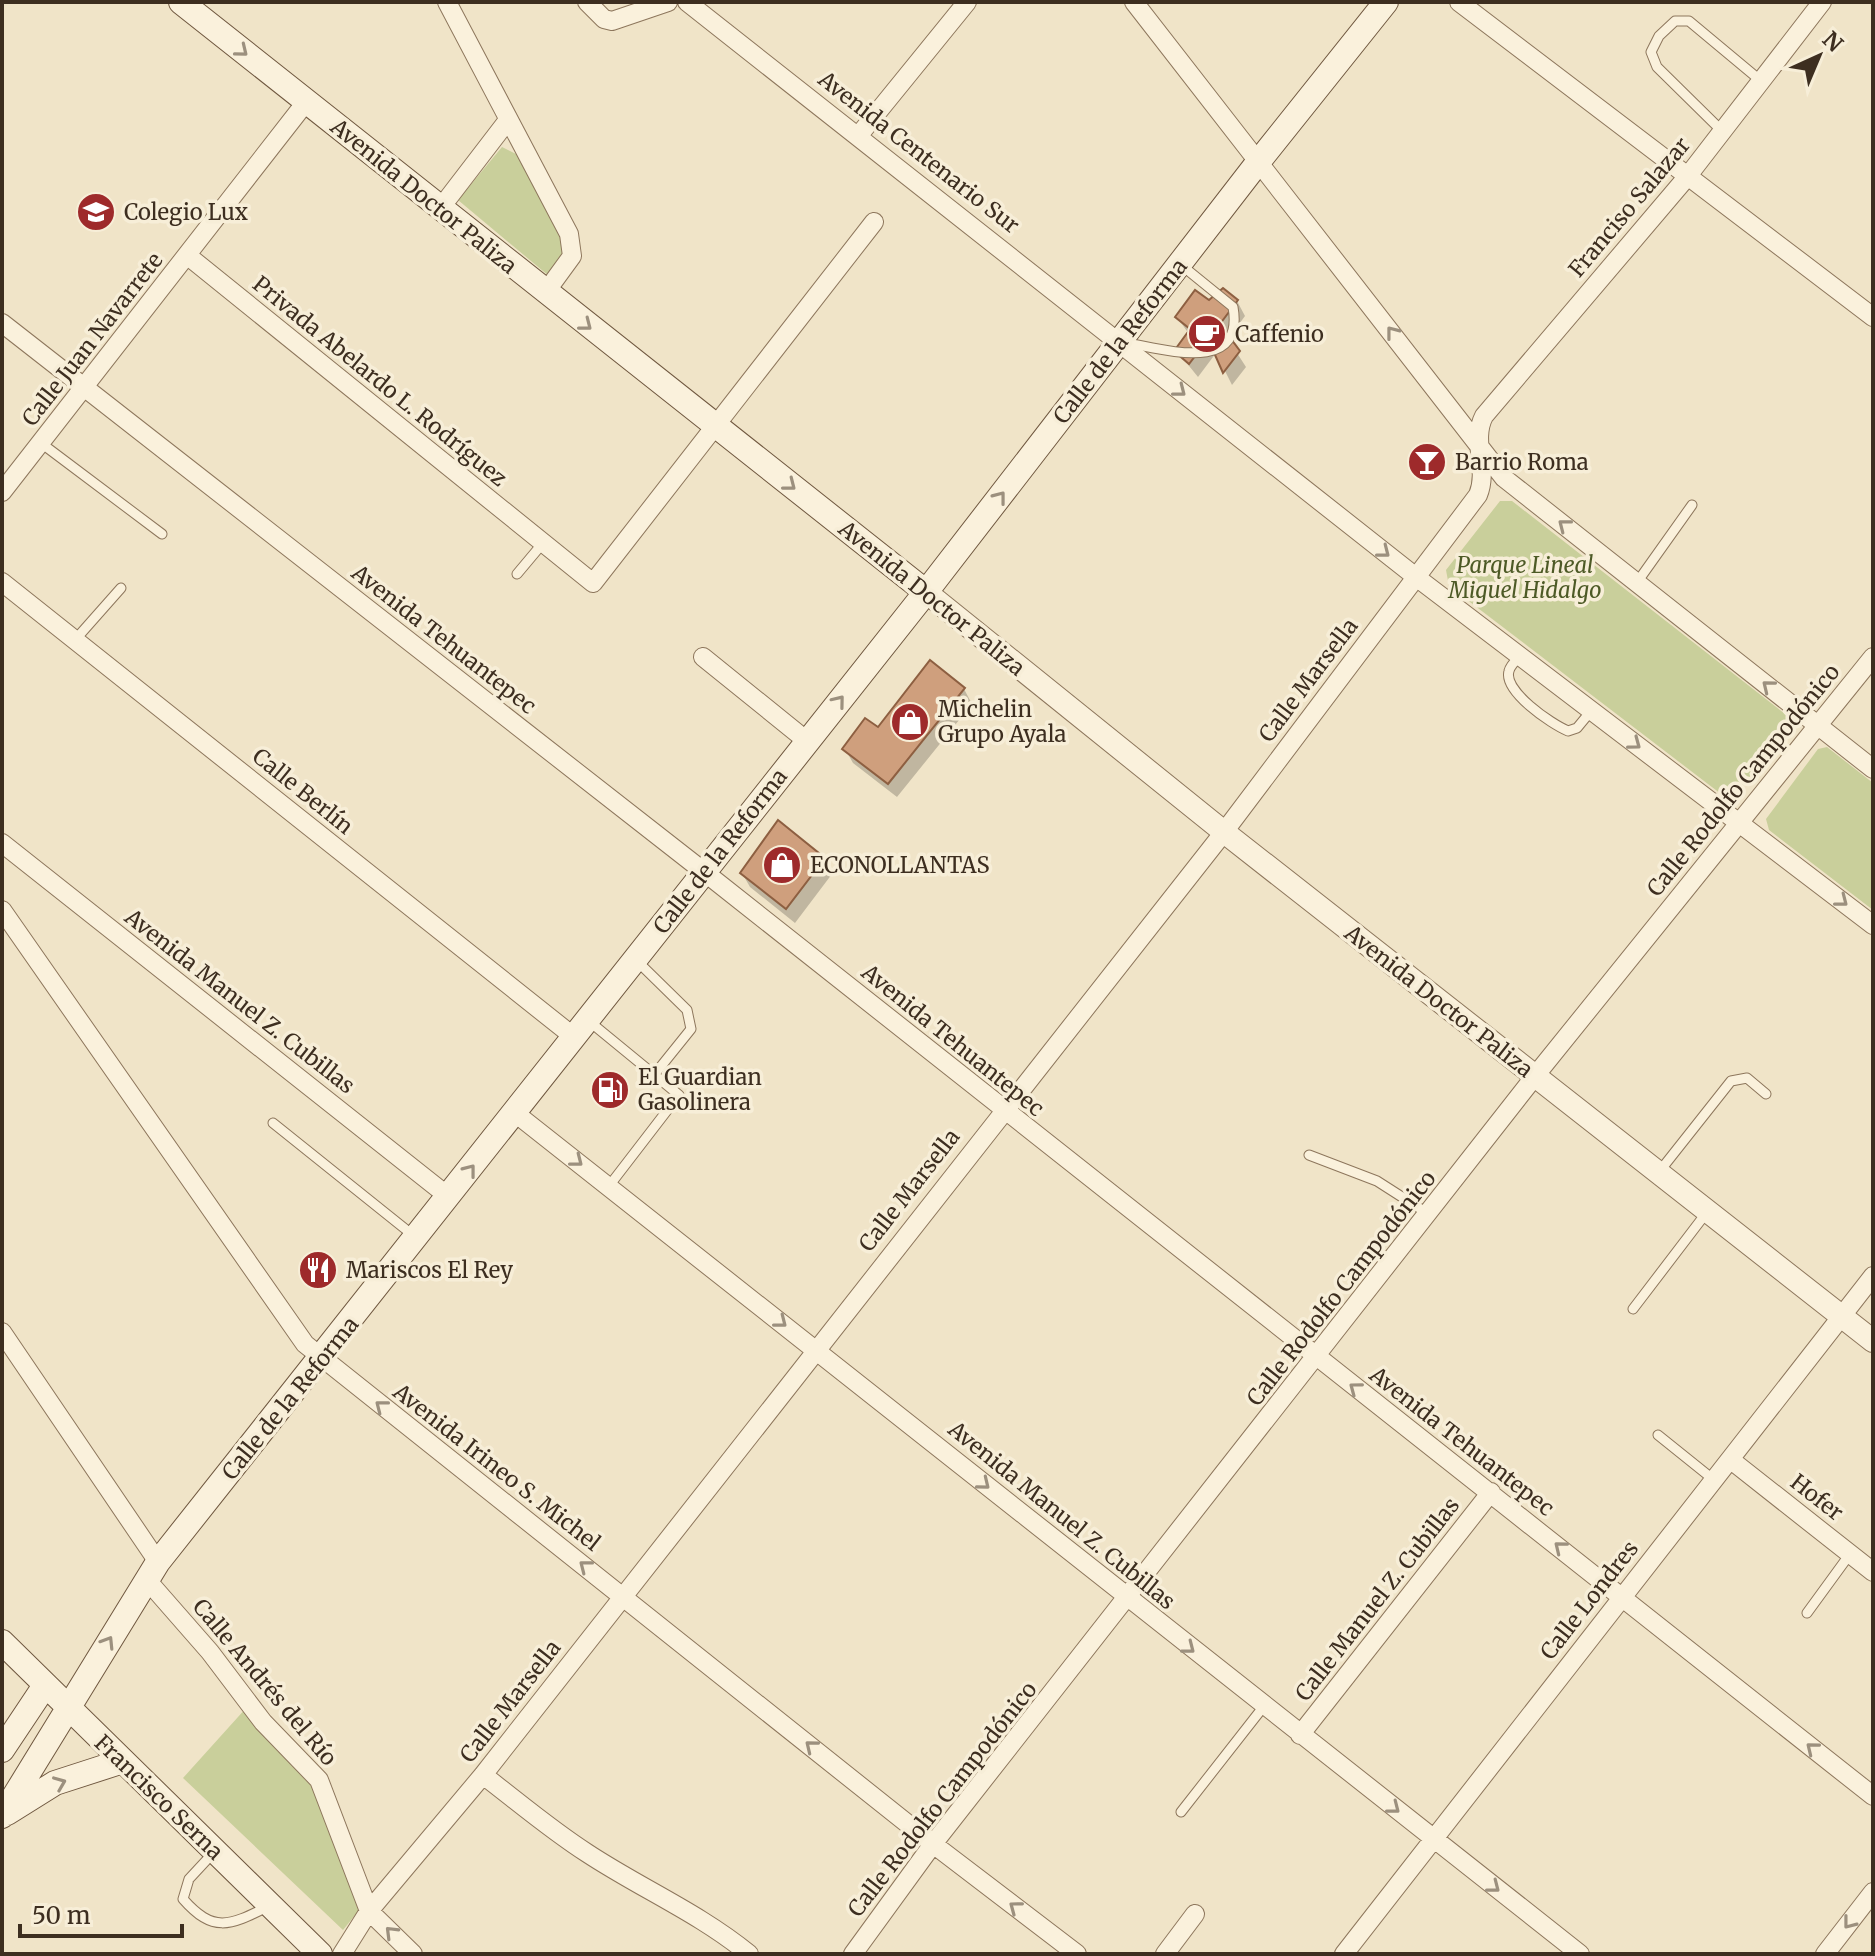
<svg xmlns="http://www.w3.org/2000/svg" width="1875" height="1956" font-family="Merriweather,serif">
<rect width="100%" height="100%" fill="#f0e4c8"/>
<path fill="#c9cf9b" d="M502 147 516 154 563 239 564 255 549 276 458 200Z
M1500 501H1512L1785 714 1788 724 1737 794 1725 797 1449 586 1446 570Z
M1827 747 1873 783V910L1769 830 1766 819 1818 749Z
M247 1707 317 1785 360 1909 343 1930 183 1778Z"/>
<path fill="#0003" d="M1237 301 1245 316 1228 339 1246 367 1232 385 1216 353 1198 377 1177 351 1189 334 1177 317 1209 303Z
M964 689 972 704 897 797 853 763 845 749Z
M823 860 832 874 795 923 750 887 742 873Z"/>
<path fill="#cf9f7d" stroke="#8d5f41" stroke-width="2" d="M1223 288 1238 300 1220 324 1240 351 1223 373 1208 339 1189 364 1174 351 1190 329 1175 317 1195 290 1209 300Z
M930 660 965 688 888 784 842 749 865 718 878 727Z
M778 820 825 858 786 909 740 873Z"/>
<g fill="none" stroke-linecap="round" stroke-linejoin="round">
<g stroke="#8d765c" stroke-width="11">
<path id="service" d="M1722 131 1657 67 1651 52 1659 36 1675 21H1689L1761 81
M1127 343C1163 349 1245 375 1233 307L1180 264
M41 443 162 534
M517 574 543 543
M1638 581 1692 505
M75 640 121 588
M1520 656C1516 660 1510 666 1509 671 1503 691 1551 724 1568 731L1577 728 1591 711
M637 961 687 1010 691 1029 654 1075
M590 1022 679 1095 609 1186
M273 1123 414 1236
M1309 1155 1377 1181 1427 1213
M1659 1172 1731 1081 1747 1078 1766 1094
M1633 1309 1707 1212
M1658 1435 1714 1480
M1807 1613 1850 1554
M1181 1812 1264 1706
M215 1851 189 1879 183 1899C213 1933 229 1926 267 1907"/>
</g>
<g stroke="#8d765c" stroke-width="20">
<path id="minor" d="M447 2 569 234 572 256 545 293
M587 2 604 19 612 21 668 2
M687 2 1416 577 1873 925
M1134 2 1504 478 1873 769
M1459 2 1873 317
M859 135 967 2
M439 210 508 120
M188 256 593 583 874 222
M2 323 703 871 1873 1796
M2 492 306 102
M2 582 574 1037
M703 657 807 741
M2 843 449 1197
M2 910 305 1344 933 1844 1077 1954
M515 1113 1580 1954
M2 1332 158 1562
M1731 1460 1873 1572
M147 1580 210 1652 263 1722 319 1780 369 1911 413 1954
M1300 1735 1491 1492
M483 1775C517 1801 551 1830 587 1853 640 1888 699 1913 749 1954
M342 1954 369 1911 483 1775 1224 832 1478 495C1489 469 1471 441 1484 416L1687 177 1822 2
M853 1954 933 1844 1535 1076 1873 657
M1165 1954 1195 1914
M1344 1954 1873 1276
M1825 1954 1873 1892"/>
</g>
<g stroke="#8d765c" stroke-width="24">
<path id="tertiary" d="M926 592 1224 832 1873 1341"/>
</g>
<g stroke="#6f573f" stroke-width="26">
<path id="secondary" d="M181 2 926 592
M2 1642 320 1954
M2 1750 44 1687
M7 1813 55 1783 123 1761
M2 1816 158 1562 926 592 1259 161 1386 2"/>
</g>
<use href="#service" stroke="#faf1dc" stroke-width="9"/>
<use href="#minor" stroke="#faf1dc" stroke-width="18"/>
<use href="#tertiary" stroke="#faf1dc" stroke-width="22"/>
<use href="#secondary" stroke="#faf1dc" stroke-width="24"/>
</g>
<defs><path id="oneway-chevron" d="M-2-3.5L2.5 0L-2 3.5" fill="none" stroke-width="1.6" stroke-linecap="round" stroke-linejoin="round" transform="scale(2)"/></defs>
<g stroke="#9c907e">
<use href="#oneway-chevron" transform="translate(242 51) rotate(39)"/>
<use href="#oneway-chevron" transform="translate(586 325) rotate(38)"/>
<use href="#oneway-chevron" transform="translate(1392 332) rotate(-128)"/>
<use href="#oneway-chevron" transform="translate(1180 391) rotate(38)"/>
<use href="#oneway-chevron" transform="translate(790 485) rotate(38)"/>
<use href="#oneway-chevron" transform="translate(1000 497) rotate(-52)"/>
<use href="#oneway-chevron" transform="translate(1564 525) rotate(-142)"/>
<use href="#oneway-chevron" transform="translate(1384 552) rotate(38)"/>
<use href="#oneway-chevron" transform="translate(1768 686) rotate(-141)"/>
<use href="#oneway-chevron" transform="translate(839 701) rotate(-51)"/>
<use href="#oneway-chevron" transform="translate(1635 744) rotate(37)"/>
<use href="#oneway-chevron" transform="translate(1842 901) rotate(38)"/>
<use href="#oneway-chevron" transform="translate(577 1161) rotate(38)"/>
<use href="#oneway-chevron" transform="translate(470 1170) rotate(-52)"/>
<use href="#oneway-chevron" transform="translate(781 1322) rotate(38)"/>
<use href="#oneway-chevron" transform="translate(1355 1388) rotate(-143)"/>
<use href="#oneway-chevron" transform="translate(381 1406) rotate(-142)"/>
<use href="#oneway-chevron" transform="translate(984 1484) rotate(39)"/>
<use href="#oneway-chevron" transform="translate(1560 1547) rotate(-141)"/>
<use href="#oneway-chevron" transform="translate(585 1566) rotate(-142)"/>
<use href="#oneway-chevron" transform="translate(108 1642) rotate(-58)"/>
<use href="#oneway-chevron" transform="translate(1189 1648) rotate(38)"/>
<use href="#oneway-chevron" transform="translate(811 1746) rotate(-141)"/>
<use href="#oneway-chevron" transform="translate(1812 1748) rotate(-141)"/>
<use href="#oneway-chevron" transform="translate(60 1783) rotate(-22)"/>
<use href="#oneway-chevron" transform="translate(1394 1808) rotate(38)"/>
<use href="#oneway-chevron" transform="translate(1494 1887) rotate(38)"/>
<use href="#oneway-chevron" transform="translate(1015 1907) rotate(-143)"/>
<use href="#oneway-chevron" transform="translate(1849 1923) rotate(128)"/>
<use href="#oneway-chevron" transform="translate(391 1932) rotate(-135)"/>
</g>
<defs>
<g id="school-disc" transform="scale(2)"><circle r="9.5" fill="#9e2a2b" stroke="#f7eed8"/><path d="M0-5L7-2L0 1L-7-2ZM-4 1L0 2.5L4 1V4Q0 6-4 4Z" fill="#fff"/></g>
<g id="cafe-disc" transform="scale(2)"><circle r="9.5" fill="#9e2a2b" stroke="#f7eed8"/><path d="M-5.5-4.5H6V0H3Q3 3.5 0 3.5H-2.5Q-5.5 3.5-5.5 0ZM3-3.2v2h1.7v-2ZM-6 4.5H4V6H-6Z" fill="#fff"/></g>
<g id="bar-disc" transform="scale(2)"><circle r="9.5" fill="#9e2a2b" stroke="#f7eed8"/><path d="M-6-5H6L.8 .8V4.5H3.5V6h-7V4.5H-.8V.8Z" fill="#fff"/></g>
<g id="shop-disc" transform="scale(2)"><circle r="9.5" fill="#9e2a2b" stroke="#f7eed8"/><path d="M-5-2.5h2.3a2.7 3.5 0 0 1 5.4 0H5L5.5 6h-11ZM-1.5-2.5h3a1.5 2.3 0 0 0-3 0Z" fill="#fff"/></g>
<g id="fuel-disc" transform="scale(2)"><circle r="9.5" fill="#9e2a2b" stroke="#f7eed8"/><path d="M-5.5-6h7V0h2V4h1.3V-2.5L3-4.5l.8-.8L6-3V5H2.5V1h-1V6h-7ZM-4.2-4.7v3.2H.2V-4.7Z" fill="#fff"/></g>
<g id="restaurant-disc" transform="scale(2)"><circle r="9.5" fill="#9e2a2b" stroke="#f7eed8"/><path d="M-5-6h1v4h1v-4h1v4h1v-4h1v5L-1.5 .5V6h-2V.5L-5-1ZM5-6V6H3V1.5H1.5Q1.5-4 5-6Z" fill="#fff"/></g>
</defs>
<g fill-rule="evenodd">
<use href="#school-disc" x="96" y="212"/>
<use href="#cafe-disc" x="1207" y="334"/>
<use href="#bar-disc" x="1427" y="462"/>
<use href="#shop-disc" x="910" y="722"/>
<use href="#shop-disc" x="782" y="865"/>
<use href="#fuel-disc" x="610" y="1090"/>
<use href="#restaurant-disc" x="318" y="1270"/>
</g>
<g text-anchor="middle" stroke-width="7" stroke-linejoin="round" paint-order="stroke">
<g font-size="22" fill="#3d2e20" stroke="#f7eed8">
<text transform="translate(919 152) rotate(38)" y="8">Avenida Centenario Sur</text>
<text transform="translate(424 196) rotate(39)" y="8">Avenida Doctor Paliza</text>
<text transform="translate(1629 207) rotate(-50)" y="8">Franciso Salazar</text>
<text transform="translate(92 339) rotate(-52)" y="8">Calle Juan Navarrete</text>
<text transform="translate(1120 341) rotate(-52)" y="8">Calle de la Reforma</text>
<text transform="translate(380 381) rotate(39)" y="8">Privada Abelardo L. Rodríguez</text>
<text transform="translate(932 598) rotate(39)" y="8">Avenida Doctor Paliza</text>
<text transform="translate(444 639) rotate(38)" y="8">Avenida Tehuantepec</text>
<text transform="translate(1308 680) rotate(-53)" y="8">Calle Marsella</text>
<text transform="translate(1743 780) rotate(-51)" y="8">Calle Rodolfo Campodónico</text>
<text transform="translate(303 791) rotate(39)" y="8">Calle Berlín</text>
<text transform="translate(720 851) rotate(-52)" y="8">Calle de la Reforma</text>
<text transform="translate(240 1001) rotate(38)" y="8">Avenida Manuel Z. Cubillas</text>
<text transform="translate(1439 1001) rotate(38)" y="8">Avenida Doctor Paliza</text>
<text transform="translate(953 1040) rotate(39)" y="8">Avenida Tehuantepec</text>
<text transform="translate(909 1190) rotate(-52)" y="8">Calle Marsella</text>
<text transform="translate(1341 1288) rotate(-52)" y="8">Calle Rodolfo Campodónico</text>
<text transform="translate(290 1398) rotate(-51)" y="8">Calle de la Reforma</text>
<text transform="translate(1462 1441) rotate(38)" y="8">Avenida Tehuantepec</text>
<text transform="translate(497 1467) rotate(38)" y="8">Avenida Irineo S. Michel</text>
<text transform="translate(1817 1497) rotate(38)" y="8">Hofer</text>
<text transform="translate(1062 1515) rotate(39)" y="8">Avenida Manuel Z. Cubillas</text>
<text transform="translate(1377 1599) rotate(-52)" y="8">Calle Manuel Z. Cubillas</text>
<text transform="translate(1589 1600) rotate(-52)" y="8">Calle Londres</text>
<text transform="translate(265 1682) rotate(50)" y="8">Calle Andrés del Río</text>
<text transform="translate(510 1701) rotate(-52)" y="8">Calle Marsella</text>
<text transform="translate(159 1797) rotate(44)" y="8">Francisco Serna</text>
<text transform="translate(942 1799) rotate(-52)" y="8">Calle Rodolfo Campodónico</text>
</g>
<g font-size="22" fill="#3d2e20" stroke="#f7eed8" text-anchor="start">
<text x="124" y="220">Colegio Lux</text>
<text x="1235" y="342">Caffenio</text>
<text x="1455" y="470">Barrio Roma</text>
<text x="938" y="717">Michelin<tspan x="938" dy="25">Grupo Ayala</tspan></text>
<text x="810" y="873">ECONOLLANTAS</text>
<text x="638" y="1085">El Guardian<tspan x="638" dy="25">Gasolinera</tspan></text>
<text x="346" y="1278">Mariscos El Rey</text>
</g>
<g font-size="22" font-style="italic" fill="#4d5a26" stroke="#f7eed8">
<text x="1525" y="573">Parque Lineal<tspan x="1525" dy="25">Miguel Hidalgo</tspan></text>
</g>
</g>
<rect width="1875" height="1956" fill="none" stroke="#3d2e20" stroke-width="8"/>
<g transform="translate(1819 56) rotate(44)" stroke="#f7eed8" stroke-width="6" paint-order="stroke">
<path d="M0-6L14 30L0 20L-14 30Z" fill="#3d2e20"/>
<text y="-12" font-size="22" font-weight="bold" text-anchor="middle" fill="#3d2e20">N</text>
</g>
<path d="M20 1924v12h162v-12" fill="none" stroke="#3d2e20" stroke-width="4"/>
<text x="32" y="1924" font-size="24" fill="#3d2e20" stroke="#f7eed8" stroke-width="6" paint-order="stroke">50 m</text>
</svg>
